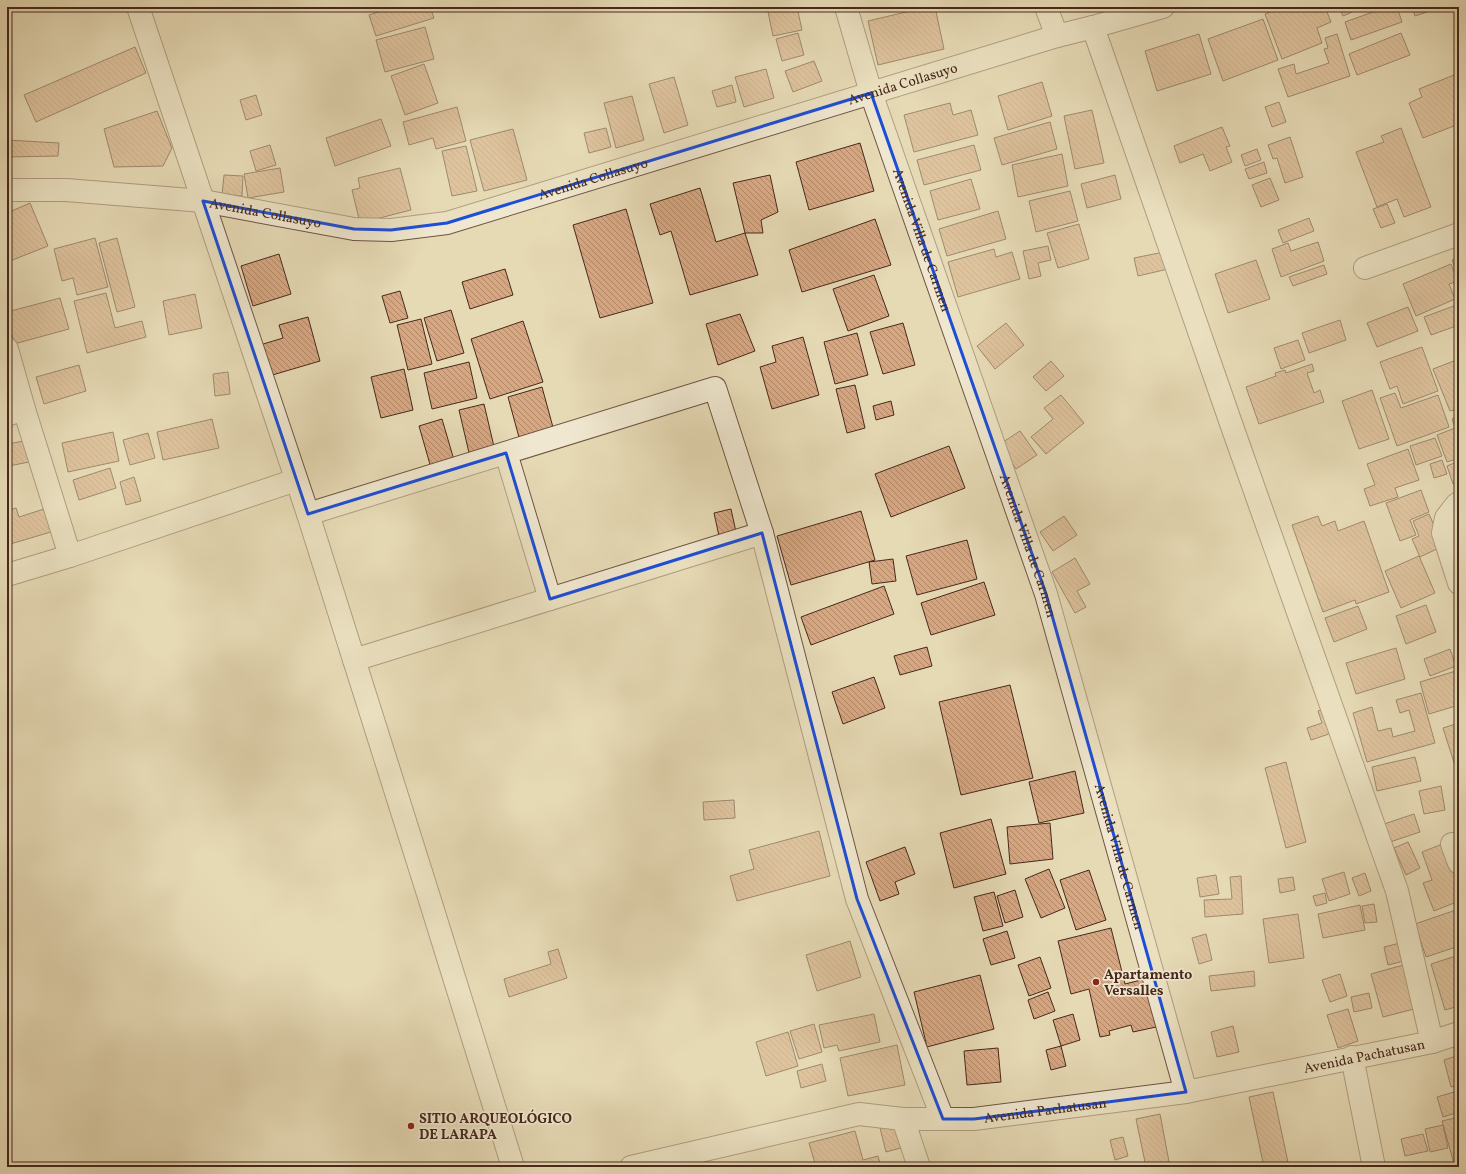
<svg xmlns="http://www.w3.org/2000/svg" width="1466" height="1174" font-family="Vollkorn,serif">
<defs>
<pattern id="building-back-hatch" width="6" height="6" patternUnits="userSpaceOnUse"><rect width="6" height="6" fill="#d7a781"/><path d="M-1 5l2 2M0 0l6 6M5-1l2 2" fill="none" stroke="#b08869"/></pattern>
</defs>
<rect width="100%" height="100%" fill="#e6dab5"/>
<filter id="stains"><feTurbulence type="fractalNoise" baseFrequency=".005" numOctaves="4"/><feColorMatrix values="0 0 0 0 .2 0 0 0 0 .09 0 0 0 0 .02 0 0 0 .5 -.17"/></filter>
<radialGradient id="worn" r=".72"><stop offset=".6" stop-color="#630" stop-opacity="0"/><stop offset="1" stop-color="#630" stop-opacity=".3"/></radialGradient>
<path fill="url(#building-back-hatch)" stroke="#47281b" d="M393 7H430L434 18 376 36 369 15Z
M767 7H797L802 30 773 36Z
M927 7H935L944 49 878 65 868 21Z
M950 7H969L951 12Z
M1283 7H1325L1331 22 1317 28 1322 43 1282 59 1265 14Z
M1339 7H1364L1343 16Z
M1387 7H1397L1402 22 1351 40 1345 22Z
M1412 7H1442L1415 16Z
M1263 19 1278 60 1223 81 1208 39Z
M425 27 434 59 385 72 376 40Z
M798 33 804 55 782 61 776 39Z
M1401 33 1410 55 1357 75 1349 54Z
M1199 34 1211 74 1157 91 1145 51Z
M1337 34 1350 76 1288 97 1278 69 1294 64 1296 74 1329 63 1324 49 1328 48 1325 38Z
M135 47 146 73 36 122 24 95Z
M814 61 822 81 793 92 785 71Z
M424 64 438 103 405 115 391 76Z
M766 69 774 98 744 107 735 77Z
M1459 73V124L1423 138 1409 103 1422 97 1419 89Z
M674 77 688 125 664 133 649 84Z
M1042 82 1052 116 1008 130 998 96Z
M732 85 736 102 717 107 712 91Z
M256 95 262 115 246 120 240 100Z
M632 96 644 140 616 148 604 103Z
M1279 102 1286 122 1272 127 1265 107Z
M950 103 953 115 971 110 978 135 914 152 904 115Z
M457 107 466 141 436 149 433 138 409 145 403 122Z
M1092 110 1104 163 1075 169 1064 116Z
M157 111 172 148 163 166 114 167 104 129Z
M381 119 391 146 335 166 326 138Z
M1050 122 1057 149 1002 165 994 138Z
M1222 127 1230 146 1226 147 1232 162 1210 171 1203 154 1180 163 1174 146Z
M606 128 611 147 589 153 584 133Z
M1401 128 1431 207 1404 217 1397 199 1377 207 1356 152 1384 142 1381 136Z
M513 129 527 180 484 191 470 140Z
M1290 137 1303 177 1285 183 1277 158 1273 159 1268 145Z
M7 140 59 143 58 156 7 157Z
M860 143 874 191 809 210 796 162Z
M270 145 276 165 256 171 250 151Z
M974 145 981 170 924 185 917 160Z
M466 146 477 191 452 196 442 151Z
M1257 149 1261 160 1245 166 1241 155Z
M1062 154 1068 186 1018 197 1012 165Z
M1264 162 1267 173 1249 179 1245 169Z
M280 168 284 192 248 198 244 174Z
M400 168 411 210 360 223 352 190 360 188 358 178Z
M224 175 243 176 242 196 222 195Z
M770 175 778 212 761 220 763 233H745L733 183Z
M1115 175 1121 199 1087 208 1081 184Z
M1270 178 1279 200 1261 207 1252 185Z
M971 179 980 209 938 220 930 191Z
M700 188 716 242 745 233 758 275 690 295 671 231 660 235 650 204Z
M1070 191 1078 221 1036 232 1029 201Z
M30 203 48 246 10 261 7 254V213Z
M1387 204 1395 223 1381 228 1373 209Z
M626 209 653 303 600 318 573 225Z
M998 211 1006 239 947 256 939 229Z
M1309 218 1314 231 1283 243 1278 230Z
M875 219 891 265 802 292 789 250Z
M1079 224 1089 259 1058 268 1047 233Z
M95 238 108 287 77 295 73 278 62 281 54 249Z
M117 238 135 307 117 312 99 243Z
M1318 242 1324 261 1281 277 1272 249 1288 243 1291 251Z
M1048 246 1051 260 1038 263 1041 276 1029 279 1023 251Z
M994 249 996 257 1012 252 1020 279 958 297 948 262Z
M1164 252 1168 269 1138 276 1134 258Z
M279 254 291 294 253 306 241 266Z
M1459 257V270L1458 267 1455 268 1452 260Z
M1256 260 1270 299 1228 313 1215 274Z
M1451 264 1458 281 1449 284 1455 299 1416 316 1403 284Z
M1324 265 1327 274 1293 286 1289 277Z
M505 269 513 295 470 309 462 282Z
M874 275 889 316 848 331 833 289Z
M400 291 408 318 390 323 382 296Z
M106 293 115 328 142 321 146 337 87 353 74 301Z
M195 294 202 328 169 335 163 301Z
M60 298 69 329 14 344 7 312Z
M1459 304V325L1431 335 1424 317Z
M1408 307 1418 331 1377 347 1367 323Z
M451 310 464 353 437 361 424 318Z
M740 314 755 351 718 365 706 324Z
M308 317 320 361 269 376 260 345 283 338 279 325Z
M421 319 432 364 408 370 397 325Z
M1340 320 1346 340 1309 353 1302 333Z
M523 321 543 382 490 399 471 339Z
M903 323 915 365 883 374 870 332Z
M1006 323 1024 345 995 369 977 346Z
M857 333 868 375 835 384 824 342Z
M803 337 819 395 772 409 760 367 776 362 772 346Z
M1298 340 1305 360 1281 369 1274 348Z
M1422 347 1438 391 1403 404 1397 386 1390 389 1380 362Z
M1459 359V412L1455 414 1454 410 1450 411 1433 369Z
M1051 361 1064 376 1046 391 1033 377Z
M469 362 477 398 432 409 424 373Z
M1312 364 1314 371 1307 373 1314 393 1320 390 1324 402 1259 424 1246 387 1276 376 1275 373 1285 370 1286 373Z
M79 365 86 391 44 404 36 377Z
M404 369 413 410 381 418 371 377Z
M228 372 230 394 215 396 213 374Z
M855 385 865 428 847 433 836 389Z
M542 387 554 431 520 441 508 397Z
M1372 390 1389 439 1359 449 1342 401Z
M1395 393 1401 408 1438 395 1449 427 1397 446 1380 398Z
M1061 395 1084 423 1046 454 1031 437 1053 419 1044 408Z
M891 401 894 415 876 420 873 406Z
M484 404 495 451 470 457 459 410Z
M1459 416V458L1447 462 1437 435 1455 428 1452 419Z
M212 419 219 448 163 460 157 432Z
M442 419 454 460 431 468 419 426Z
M1020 431 1037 455 1016 469 1000 444Z
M113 432 119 461 68 472 62 443Z
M148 433 155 458 130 465 123 440Z
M1435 438 1442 456 1416 465 1410 446Z
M24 441 29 462 9 466 7 459V444Z
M949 446 965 488 891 517 875 474Z
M1408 449 1419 480 1395 488 1398 497 1370 506 1364 489 1375 485 1367 464Z
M1442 460 1447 474 1434 478 1430 464Z
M1459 461V481L1453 484 1447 466Z
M110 468 116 488 79 500 73 480Z
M134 477 141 501 126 505 120 482Z
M1421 490 1429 512 1410 520 1416 535 1400 541 1386 503Z
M16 508 19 517 44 509 51 532 7 545V511Z
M731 509 736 532 719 536 714 513Z
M861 511 875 560 791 585 777 536Z
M1429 514 1443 546 1420 557 1412 539 1419 536 1413 521Z
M1064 516 1077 535 1053 551 1040 532Z
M1318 516 1322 526 1335 521 1338 531 1364 521 1389 592 1356 604 1355 600 1323 612 1292 525Z
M967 540 977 579 917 595 906 556Z
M1419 556 1435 593 1401 608 1385 571Z
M1075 558 1090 584 1077 591 1086 607 1075 613 1052 572Z
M893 559 896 581 872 584 869 562Z
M984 582 995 615 931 635 921 603Z
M884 586 894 614 811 645 801 617Z
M1426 605 1436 632 1406 644 1396 616Z
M1358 606 1367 629 1334 642 1325 618Z
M927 647 932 666 900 675 894 656Z
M1396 648 1405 679 1356 694 1346 663Z
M1450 649 1456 666 1430 676 1424 659Z
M1459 670V705L1429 714 1420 682Z
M874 677 885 708 843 724 832 692Z
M1010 685 1033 778 961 795 939 702Z
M1421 693 1435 743 1367 762 1353 713 1372 707 1378 731 1391 728 1393 737 1415 731 1409 710 1400 713 1396 700Z
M1330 707 1338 731 1311 740 1307 728 1322 723 1318 711Z
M1459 723V772H1457L1443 728Z
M1415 757 1421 781 1377 791 1372 767Z
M1286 762 1306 842 1286 848 1265 768Z
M1075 771 1084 813 1039 823 1029 782Z
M1441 786 1445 810 1424 814 1419 791Z
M734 800 735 818 704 820 703 802Z
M1414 814 1420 832 1390 842 1384 824Z
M991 819 1006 874 954 888 940 833Z
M1050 823 1053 859 1010 864 1007 827Z
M819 831 830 876 737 901 730 876 754 869 749 850Z
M1408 842 1420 868 1406 875 1394 848Z
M1445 843 1459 881V901L1434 911 1423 883 1432 880 1422 852Z
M905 847 915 874 895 882 899 894 880 901 866 862Z
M1049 869 1065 908 1041 918 1025 879Z
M1089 870 1106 920 1076 930 1060 880Z
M1344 872 1350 894 1329 901 1322 879Z
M1365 873 1371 891 1359 896 1352 878Z
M1216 875 1219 894 1200 897 1197 878Z
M1241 876 1243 914 1205 917 1204 900 1232 899 1230 877Z
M1293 877 1295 890 1280 893 1278 879Z
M1015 890 1023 917 1005 923 997 896Z
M994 892 1003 926 983 931 974 897Z
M1325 893 1327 903 1316 906 1313 896Z
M1374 904 1377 922 1365 923 1362 906Z
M1360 905 1365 930 1323 938 1318 914Z
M1459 909V946L1426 957 1415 924Z
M1298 914 1304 958 1269 963 1263 919Z
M1111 928 1125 984 1145 979 1156 1027 1133 1032 1131 1025 1109 1031 1110 1035 1100 1037 1089 989 1071 994 1058 941Z
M1007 931 1015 958 991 965 983 939Z
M1206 934 1212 960 1199 964 1192 938Z
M850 941 861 977 817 991 806 955Z
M1400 943 1404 961 1388 965 1384 947Z
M558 949 567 978 509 997 504 979 551 964 548 952Z
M1459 955V1006L1445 1010 1431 964Z
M1040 957 1051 988 1029 996 1018 965Z
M1407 964 1418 1008 1383 1017 1371 974Z
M1254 971 1255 986 1211 991 1209 976Z
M1340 974 1347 996 1330 1002 1322 980Z
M980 975 994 1029 927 1047 914 992Z
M1048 992 1055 1011 1034 1019 1028 1000Z
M1369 993 1372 1008 1354 1012 1351 997Z
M1348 1009 1358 1041 1338 1048 1327 1015Z
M874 1014 880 1042 839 1051 837 1045 824 1048 819 1025Z
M1073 1014 1080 1040 1061 1046 1053 1020Z
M814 1024 822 1052 799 1059 790 1031Z
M1233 1026 1239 1052 1217 1057 1211 1032Z
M788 1032 798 1066 766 1076 756 1042Z
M897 1045 905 1085 848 1096 840 1058Z
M1061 1046 1066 1066 1051 1070 1046 1050Z
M998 1048 1001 1082 967 1085 964 1051Z
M1459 1055V1085L1451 1087 1444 1060Z
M822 1064 826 1081 801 1088 797 1071Z
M1273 1092 1289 1167H1264L1249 1097Z
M1454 1092 1459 1112 1443 1117 1437 1097Z
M1160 1114 1170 1167H1146L1136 1119Z
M1459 1117V1167H1455L1442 1121Z
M902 1123 908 1146 886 1152 880 1128Z
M1443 1125 1448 1148 1430 1152 1425 1129Z
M855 1131 863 1160 878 1156 881 1167H816L809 1143Z
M1423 1134 1428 1151 1405 1156 1401 1139Z
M1123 1137 1128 1156 1115 1160 1110 1140Z"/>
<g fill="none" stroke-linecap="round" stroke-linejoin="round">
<g stroke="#6f5442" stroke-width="24">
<g id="minor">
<path d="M138 7 308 514 429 897 513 1167"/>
<path id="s1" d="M846 7 871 93 1046 594 1186 1092"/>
<path d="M1046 7 1057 36"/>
<path d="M1093 27 1234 432 1397 891 1432 1042"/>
<path id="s2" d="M7 190H66L203 201 354 229 391 230 447 223 1057 36 1093 27 1163 7"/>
<path d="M1365 268 1459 234"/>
<path d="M7 349 24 409 70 556"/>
<path d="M7 415 24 409"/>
<path d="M506 453 550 599"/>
<path d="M1459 503 1456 505 1446 518 1443 533 1459 583"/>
<path d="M308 514 715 388 762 533 857 899 943 1119"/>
<path d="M7 575 70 556 296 480"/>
<path d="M354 660 762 533"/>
<path d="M1452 844 1459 863"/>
<path d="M1352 1057 1374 1167"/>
<path d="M903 1119 919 1167"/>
<path id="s3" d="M631 1167 859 1114 903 1119H974L1186 1092 1432 1042 1459 1033"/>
</g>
</g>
<use href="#minor" stroke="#efe7cf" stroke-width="22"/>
</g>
<path d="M0 0H1466V1174H0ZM871 93 1046 594 1186 1092 974 1119H943L857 899 762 533 550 599 506 453 308 514 203 201 354 229 391 230 447 223Z" fill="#e6dab5" fill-opacity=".55" fill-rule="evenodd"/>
<path fill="none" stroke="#1d4ed8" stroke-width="3" stroke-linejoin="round" d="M871 93 1046 594 1186 1092 974 1119H943L857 899 762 533 550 599 506 453 308 514 203 201 354 229 391 230 447 223Z"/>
<g fill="#8f2418" stroke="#efe7cf" stroke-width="1.5">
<circle cx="1096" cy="982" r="4"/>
<circle cx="411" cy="1126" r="4"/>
</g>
<g text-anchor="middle" stroke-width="3.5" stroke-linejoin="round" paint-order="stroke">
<g font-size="14" fill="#47281b" stroke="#efe7cf">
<text dy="5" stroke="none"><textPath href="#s2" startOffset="920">Avenida Collasuyo</textPath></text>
<text dy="5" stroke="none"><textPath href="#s2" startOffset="596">Avenida Collasuyo</textPath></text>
<text dy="5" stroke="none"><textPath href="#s2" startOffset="260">Avenida Collasuyo</textPath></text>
<text dy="5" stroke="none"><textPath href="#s1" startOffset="245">Avenida Villa de Carmen</textPath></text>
<text dy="5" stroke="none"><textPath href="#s1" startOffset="569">Avenida Villa de Carmen</textPath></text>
<text dy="5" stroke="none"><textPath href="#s1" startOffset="893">Avenida Villa de Carmen</textPath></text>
<text dy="5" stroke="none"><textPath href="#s3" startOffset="745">Avenida Pachatusan</textPath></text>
<text dy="5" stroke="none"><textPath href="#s3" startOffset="421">Avenida Pachatusan</textPath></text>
</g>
<g font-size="14" font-weight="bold" fill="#47281b" stroke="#efe7cf" text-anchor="start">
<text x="1104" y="979">Apartamento<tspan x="1104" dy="16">Versalles</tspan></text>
<text x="419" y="1123">SITIO ARQUEOLÓGICO<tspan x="419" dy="16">DE LARAPA</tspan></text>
</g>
</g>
<rect width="1466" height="1174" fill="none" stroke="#e6dab5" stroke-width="24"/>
<rect x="8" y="8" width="1450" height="1158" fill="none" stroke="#47281b" stroke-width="2"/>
<rect x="12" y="12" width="1442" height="1150" fill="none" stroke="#47281b"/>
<rect width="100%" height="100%" filter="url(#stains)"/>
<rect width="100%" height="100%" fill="url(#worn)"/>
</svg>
